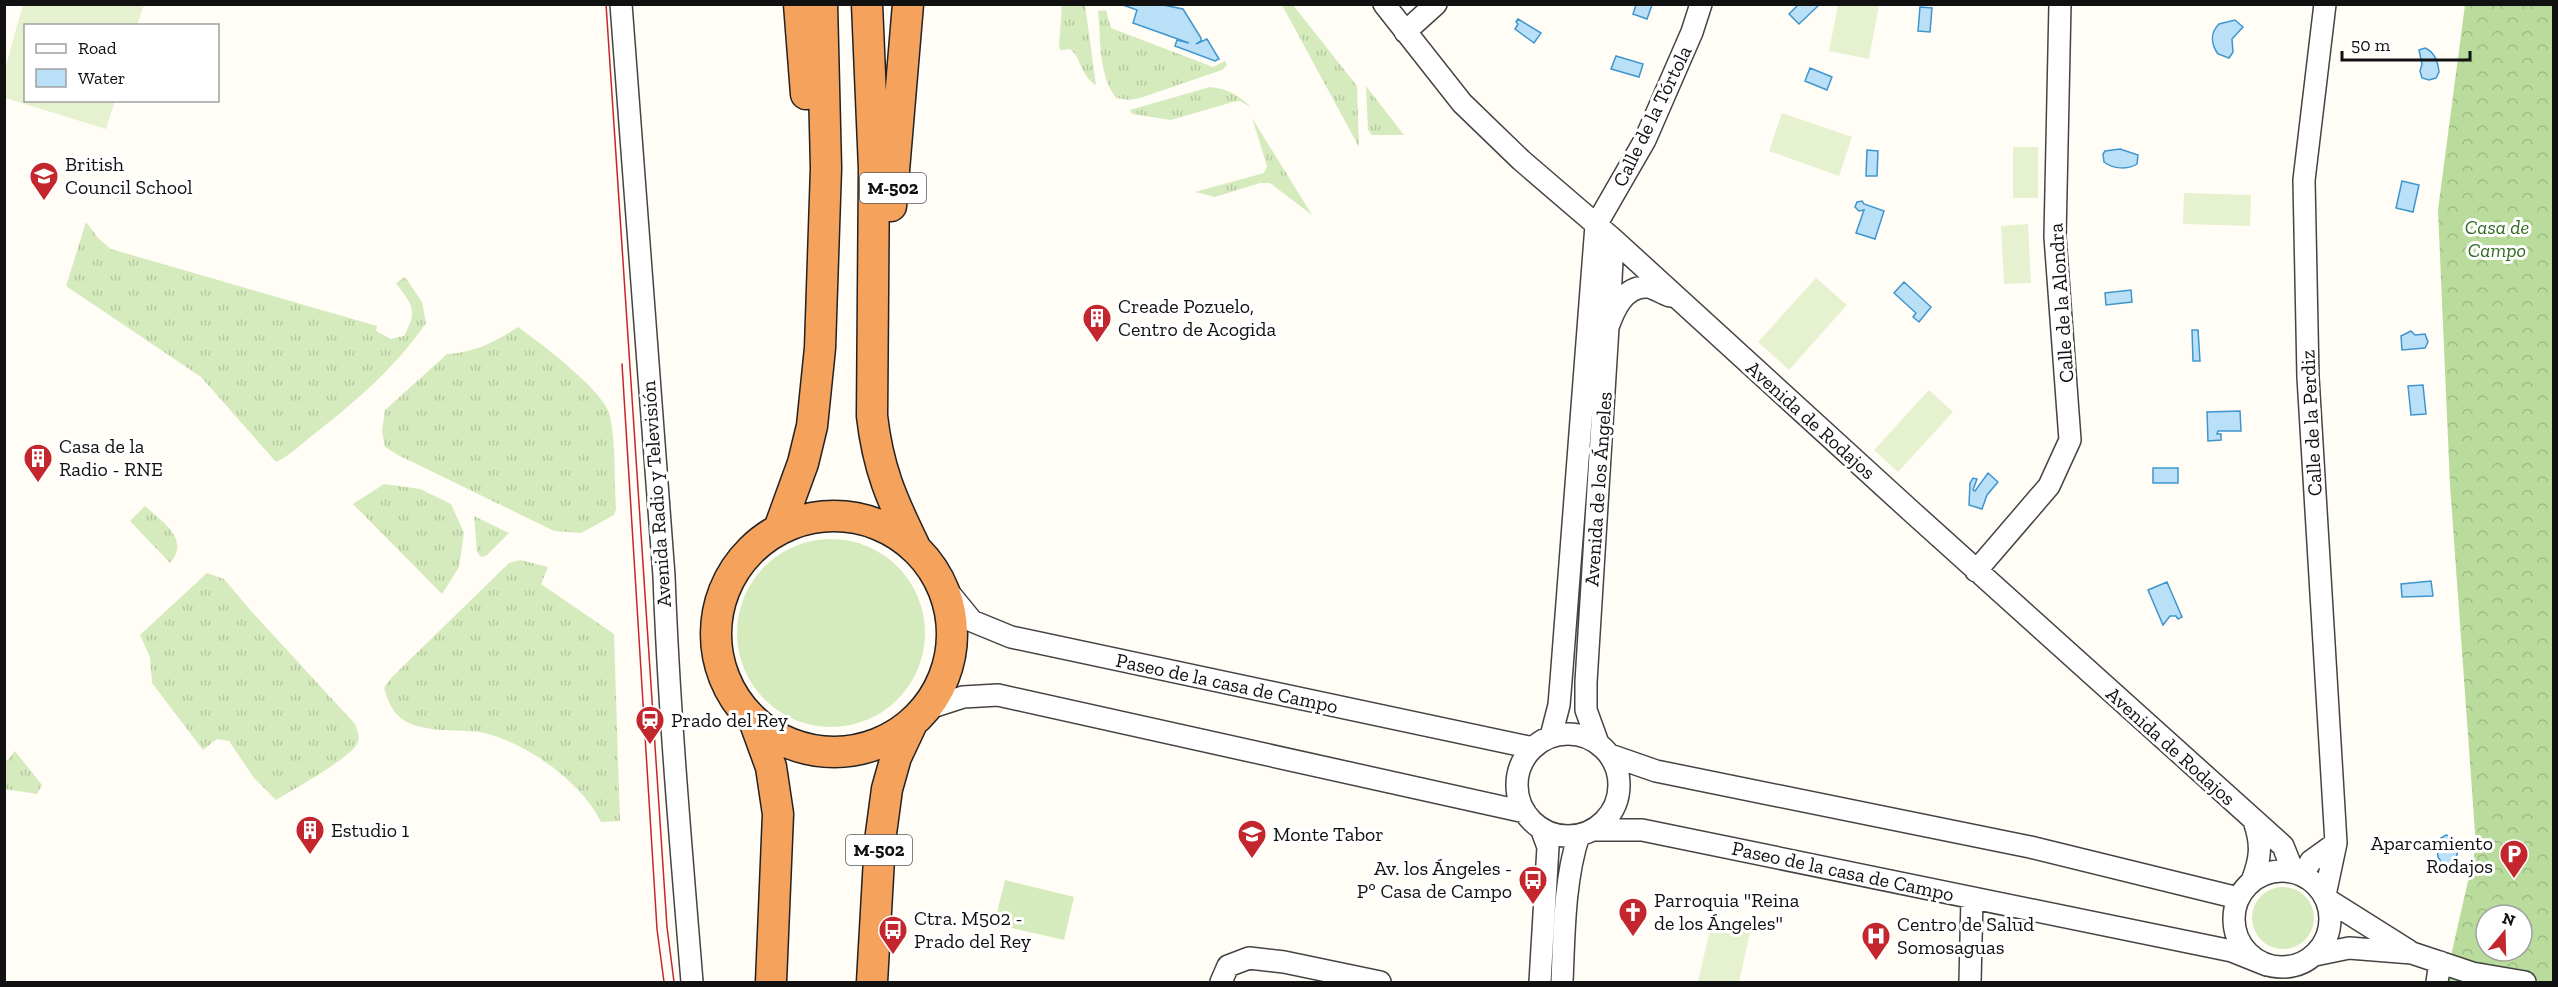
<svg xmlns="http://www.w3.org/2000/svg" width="2558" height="987" font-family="'Zilla Slab',serif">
<defs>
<pattern id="grass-tufts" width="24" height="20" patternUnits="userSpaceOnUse" patternTransform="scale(1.5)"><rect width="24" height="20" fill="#d5ebbd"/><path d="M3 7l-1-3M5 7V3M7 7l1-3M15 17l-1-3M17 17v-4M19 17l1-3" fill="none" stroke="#b6c8a1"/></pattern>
<pattern id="forest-crowns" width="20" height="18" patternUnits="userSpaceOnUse" patternTransform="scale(1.5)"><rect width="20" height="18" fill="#b9dc9c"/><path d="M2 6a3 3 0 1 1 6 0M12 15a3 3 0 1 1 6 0" fill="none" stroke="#9ebc85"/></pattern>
</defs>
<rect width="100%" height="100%" fill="#fffdf5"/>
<path fill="url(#grass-tufts)" d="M1062 5H1085L1096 85C1081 76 1082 59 1070 49L1060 50 1059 46Z
M1282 5H1293L1357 86 1359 147Z
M1106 10 1111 28 1213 67 1225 61 1227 65 1222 70 1140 98 1129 100 1116 98C1098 74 1101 39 1098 11Z
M1366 86 1404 135H1372L1368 130Z
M1210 87C1229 89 1238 95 1252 108L1240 101 1233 102 1171 120 1132 114 1130 110Z
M1252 118 1312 215 1270 183H1260L1215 197 1195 192 1264 173 1267 166Z
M86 222 98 238 111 249 377 326 376 331 391 339 404 336C418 310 413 306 396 283L405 277 422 302 426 323C396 367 355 402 313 435 300 445 291 455 276 462L201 377 66 286Z
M518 327C539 342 606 392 610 416 616 443 614 480 616 509L614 515 581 533 554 531 398 455 385 447 382 431 385 410 447 354C474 353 495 342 518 327Z
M384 484 420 489 451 504 464 533 459 567 442 594 353 504Z
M145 506C162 522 191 539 170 563L130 521Z
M474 516 509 533 486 556 481 557 477 552Z
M520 560 548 567 541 584 614 634 620 821 601 822C582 782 522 739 479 732 455 729 422 733 402 719 391 711 388 700 384 688L392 677 509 563Z
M207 573 224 579 251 611 355 724C357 730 360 736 358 742 354 756 291 791 276 800L254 778 229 741 217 739 203 750 152 683 150 657 140 635Z
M15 751 42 785 37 794 5 789V763Z"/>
<path fill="url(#forest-crowns)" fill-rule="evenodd" d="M2465 5H2553V982H2445L2476 846 2450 485 2438 210ZM2486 915H2522V951H2486Z"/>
<path fill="#d5ebbd" d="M737 633a94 94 0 1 1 188 0a94 94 0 1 1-188 0Z
M1005 880 1074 897 1064 940 994 924Z
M2252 918a31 31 0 1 1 62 0a31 31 0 1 1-62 0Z"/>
<path fill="#e6f2cf" d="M23 5H144L137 25 26 26V100L115 101 106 129 5 98V69Z
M1838 5H1879L1869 59 1829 51Z
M1782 113 1852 137 1839 176 1769 151Z
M2013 147H2038V198H2013Z
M2184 193 2251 195 2250 226 2183 224Z
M2028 224 2031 283 2004 284 2001 226Z
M1816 278 1847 305 1789 370 1758 342Z
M1929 390 1953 412 1898 472 1874 450Z
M1711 925 1750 933 1739 982H1698Z"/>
<path fill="#b9e0f7" stroke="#3f96cf" stroke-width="1.5" d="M1123 5H1163L1183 9 1201 38V41L1196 44 1207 39 1219 59 1215 61 1175 46 1177 40 1189 43 1133 23 1137 10Z
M1636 5H1652L1647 19 1633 14Z
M1798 5V4L1819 5 1799 24 1789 14Z
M1920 7 1932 8 1930 32 1918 31Z
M1518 19 1541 33 1534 43 1515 29 1518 24 1516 22Z
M2235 20 2243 27 2232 39 2233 52 2229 58 2218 54C2211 44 2210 33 2219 24Z
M2425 48C2435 52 2438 62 2439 72L2436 78 2429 80 2422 78 2420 71 2422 64 2419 50Z
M1616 56 1643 64 1639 77 1611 69Z
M1810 68 1832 77 1827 90 1805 81Z
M2120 149 2138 155 2137 164C2128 170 2113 169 2104 162L2103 154 2105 151Z
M1867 150 1878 151 1877 176H1866Z
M2402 181 2419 185 2413 212 2396 208Z
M1862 201 1864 204 1884 211 1875 239 1856 233 1864 210 1859 211 1855 207 1857 202Z
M1904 282 1931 307 1919 322 1913 317 1916 313 1894 293Z
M2131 290 2132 302 2106 305 2105 293Z
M2192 330H2198L2200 361H2193Z
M2411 331 2415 335 2425 334 2428 342 2425 348 2402 350 2401 336Z
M2423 385 2426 414 2411 415 2408 386Z
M2240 411 2241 431H2218L2217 434H2221V440L2208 441 2207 412Z
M2153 468H2178V483H2153Z
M1988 473 1998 482 1987 495 1982 509 1969 505 1970 483 1973 478 1977 479 1973 490 1975 491Z
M2431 581 2433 596 2402 597 2401 584Z
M2167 582 2182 617 2178 619 2176 616H2170L2163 625 2148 590Z
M2446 835 2452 837 2451 845 2458 850 2456 859 2451 866 2443 865 2438 857 2437 849 2442 845 2441 838Z"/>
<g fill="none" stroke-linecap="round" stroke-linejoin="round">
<g stroke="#444" stroke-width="24">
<path id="minor" d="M621 4 664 576C669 712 681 847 692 982
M1384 4 1462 103 1521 160 1613 239 1912 512 2283 846 2293 871
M2325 4 2304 180 2308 377 2336 843 2325 895
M1405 32 1436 4
M1609 321 1613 239
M1976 571 2049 486 2070 440 2055 237 2060 4
M941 583 972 621 1011 637 1533 748
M926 709 963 697 998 695 1525 812
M1517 785a51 51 0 1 1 102 0a51 51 0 1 1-102 0Z
M1551 736 1559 705 1561 681 1596 225 1645 140 1692 32 1701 4
M1598 743 1586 710V682L1608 327C1614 310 1624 286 1647 287 1653 287 1663 294 1670 296
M1610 755 1656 771 2030 847 2238 898
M1592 830H1642L2232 951 2267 965
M2234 919a48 48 0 1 1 96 0a48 48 0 1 1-96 0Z
M2303 874 2311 861 2336 843
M2252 881C2261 858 2262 844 2254 821
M2328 900 2409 951
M2315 955 2349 948 2412 953 2472 973 2525 982
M1221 982 1228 966 1249 958 1284 962 1380 982
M1540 982 1548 847 1541 828
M1562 982C1564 936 1564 879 1579 835
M1970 982 1972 898
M2437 982 2440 962"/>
</g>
<g stroke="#222" stroke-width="33">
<path id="highway" d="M799 4 806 94
M867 4 874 169 872 416C878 468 891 498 914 545
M891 206 908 4
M716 634a118 118 0 1 1 236 0a118 118 0 1 1-236 0Z
M779 529 803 463 812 426 820 348 826 168 822 4
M755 723 771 767 778 814 771 982
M872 982 880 841 887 789 896 757 912 723"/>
</g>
<use href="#minor" stroke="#fff" stroke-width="21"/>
<use href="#highway" stroke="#f5a25d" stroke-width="30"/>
<path stroke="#c4262e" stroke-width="1.5" d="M606 4 667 927 674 982
M622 364 657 929 664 982"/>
</g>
<defs>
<g id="school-pin" transform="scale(1.5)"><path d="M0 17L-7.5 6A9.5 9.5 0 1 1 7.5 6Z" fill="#c4262e" stroke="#fff"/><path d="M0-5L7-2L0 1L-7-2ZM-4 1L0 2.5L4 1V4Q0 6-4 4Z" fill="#fff"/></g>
<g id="building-pin" transform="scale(1.5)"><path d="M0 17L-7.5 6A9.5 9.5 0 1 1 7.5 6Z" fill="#c4262e" stroke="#fff"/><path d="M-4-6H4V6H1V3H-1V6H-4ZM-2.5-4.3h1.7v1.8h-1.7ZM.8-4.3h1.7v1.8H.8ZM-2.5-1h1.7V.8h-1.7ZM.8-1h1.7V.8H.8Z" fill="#fff"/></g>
<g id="station-pin" transform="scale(1.5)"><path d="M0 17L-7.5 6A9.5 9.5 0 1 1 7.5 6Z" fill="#c4262e" stroke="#fff"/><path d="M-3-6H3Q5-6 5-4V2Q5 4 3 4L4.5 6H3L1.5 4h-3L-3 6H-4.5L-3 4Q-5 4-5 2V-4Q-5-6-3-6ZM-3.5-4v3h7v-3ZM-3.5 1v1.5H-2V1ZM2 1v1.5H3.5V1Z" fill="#fff"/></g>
<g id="parking-pin" transform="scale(1.5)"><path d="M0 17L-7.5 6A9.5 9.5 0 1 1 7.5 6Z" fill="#c4262e" stroke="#fff"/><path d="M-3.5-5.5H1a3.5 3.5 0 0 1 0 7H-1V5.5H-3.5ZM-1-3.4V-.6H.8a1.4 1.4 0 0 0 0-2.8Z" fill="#fff"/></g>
<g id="bus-pin" transform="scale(1.5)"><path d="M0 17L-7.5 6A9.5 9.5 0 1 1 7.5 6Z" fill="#c4262e" stroke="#fff"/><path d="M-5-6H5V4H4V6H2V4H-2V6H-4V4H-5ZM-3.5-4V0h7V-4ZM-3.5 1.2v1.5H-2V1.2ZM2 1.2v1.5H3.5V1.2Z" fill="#fff"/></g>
<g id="church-pin" transform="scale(1.5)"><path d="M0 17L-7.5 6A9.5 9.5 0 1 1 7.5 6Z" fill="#c4262e" stroke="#fff"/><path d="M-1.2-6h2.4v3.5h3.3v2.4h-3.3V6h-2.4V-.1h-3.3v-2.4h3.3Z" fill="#fff"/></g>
<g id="hospital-pin" transform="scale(1.5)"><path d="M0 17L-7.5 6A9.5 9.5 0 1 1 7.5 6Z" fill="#c4262e" stroke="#fff"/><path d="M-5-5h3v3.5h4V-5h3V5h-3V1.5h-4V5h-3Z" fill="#fff"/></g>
</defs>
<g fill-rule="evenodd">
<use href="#school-pin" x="44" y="176"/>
<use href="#building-pin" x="1097" y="318"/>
<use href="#building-pin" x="38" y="458"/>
<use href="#station-pin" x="650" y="720"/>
<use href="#building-pin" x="310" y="830"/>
<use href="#school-pin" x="1252" y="834"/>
<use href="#parking-pin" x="2514" y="854"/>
<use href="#bus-pin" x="1533" y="880"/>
<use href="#church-pin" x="1633" y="912"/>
<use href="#bus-pin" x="893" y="930"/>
<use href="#hospital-pin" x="1876" y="936"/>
</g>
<g text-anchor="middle" stroke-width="6" stroke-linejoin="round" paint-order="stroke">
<g fill="#fff" stroke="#585858" stroke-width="1.5">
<rect x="860" y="173" width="66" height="30" rx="4.5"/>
<rect x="846" y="835" width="66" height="30" rx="4.5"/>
</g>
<g font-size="18" font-weight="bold" fill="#111">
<text x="893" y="194">M-502</text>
<text x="879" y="856">M-502</text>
</g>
<g font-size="20" fill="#111" stroke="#fff">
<text transform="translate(1652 116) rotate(-64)" y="7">Calle de la Tórtola</text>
<text transform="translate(2061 303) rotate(-94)" y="7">Calle de la Alondra</text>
<text transform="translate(1811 420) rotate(42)" y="7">Avenida de Rodajos</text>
<text transform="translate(2311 423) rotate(-93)" y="7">Calle de la Perdiz</text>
<text transform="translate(1598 489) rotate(-86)" y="7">Avenida de los Ángeles</text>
<text transform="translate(656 494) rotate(-94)" y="7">Avenida Radio y Televisión</text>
<text transform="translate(1227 683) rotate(12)" y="7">Paseo de la casa de Campo</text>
<text transform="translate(2171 746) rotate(42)" y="7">Avenida de Rodajos</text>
<text transform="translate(1843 871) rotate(12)" y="7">Paseo de la casa de Campo</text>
</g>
<g font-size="20" fill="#111" stroke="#fff" text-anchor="start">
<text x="65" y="171">British<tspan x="65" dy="23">Council School</tspan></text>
<text x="1118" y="313">Creade Pozuelo,<tspan x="1118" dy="23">Centro de Acogida</tspan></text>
<text x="59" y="453">Casa de la<tspan x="59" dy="23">Radio - RNE</tspan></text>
<text x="671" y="727">Prado del Rey</text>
<text x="331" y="837">Estudio 1</text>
<text x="1273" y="841">Monte Tabor</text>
<text x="2493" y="850" text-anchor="end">Aparcamiento<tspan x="2493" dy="23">Rodajos</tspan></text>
<text x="1512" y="875" text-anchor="end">Av. los Ángeles -<tspan x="1512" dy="23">Pº Casa de Campo</tspan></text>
<text x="1654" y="907">Parroquia "Reina<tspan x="1654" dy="23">de los Ángeles"</tspan></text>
<text x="914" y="925">Ctra. M502 -<tspan x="914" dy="23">Prado del Rey</tspan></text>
<text x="1897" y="931">Centro de Salud<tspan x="1897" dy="23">Somosaguas</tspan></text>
</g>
<g font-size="20" font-style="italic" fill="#2f6b1f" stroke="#fff">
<text x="2497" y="234">Casa de<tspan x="2497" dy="23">Campo</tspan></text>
</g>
</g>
<rect width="2558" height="987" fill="none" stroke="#111111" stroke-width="12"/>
<rect x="24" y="24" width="195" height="78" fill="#ffffff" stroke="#a0a0a0" stroke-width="1.5"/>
<rect x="36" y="44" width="30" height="9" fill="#ffffff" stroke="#a0a0a0" stroke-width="1.5"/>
<text x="78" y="54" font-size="18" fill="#111111">Road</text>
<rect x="36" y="69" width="30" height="18" fill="#b9e0f7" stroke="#a0a0a0" stroke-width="1.5"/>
<text x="78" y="84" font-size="18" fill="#111111">Water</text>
<g transform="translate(2504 933) rotate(19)"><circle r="28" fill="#ffffff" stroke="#a0a0a0" stroke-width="1.5"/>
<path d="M0-4.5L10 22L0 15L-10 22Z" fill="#c4262e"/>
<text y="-9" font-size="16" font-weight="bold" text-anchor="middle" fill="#111111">N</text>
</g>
<path d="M2342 51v9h128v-9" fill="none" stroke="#111111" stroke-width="3"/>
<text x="2351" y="51" font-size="18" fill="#111111" stroke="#ffffff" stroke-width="4.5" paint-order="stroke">50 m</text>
</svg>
